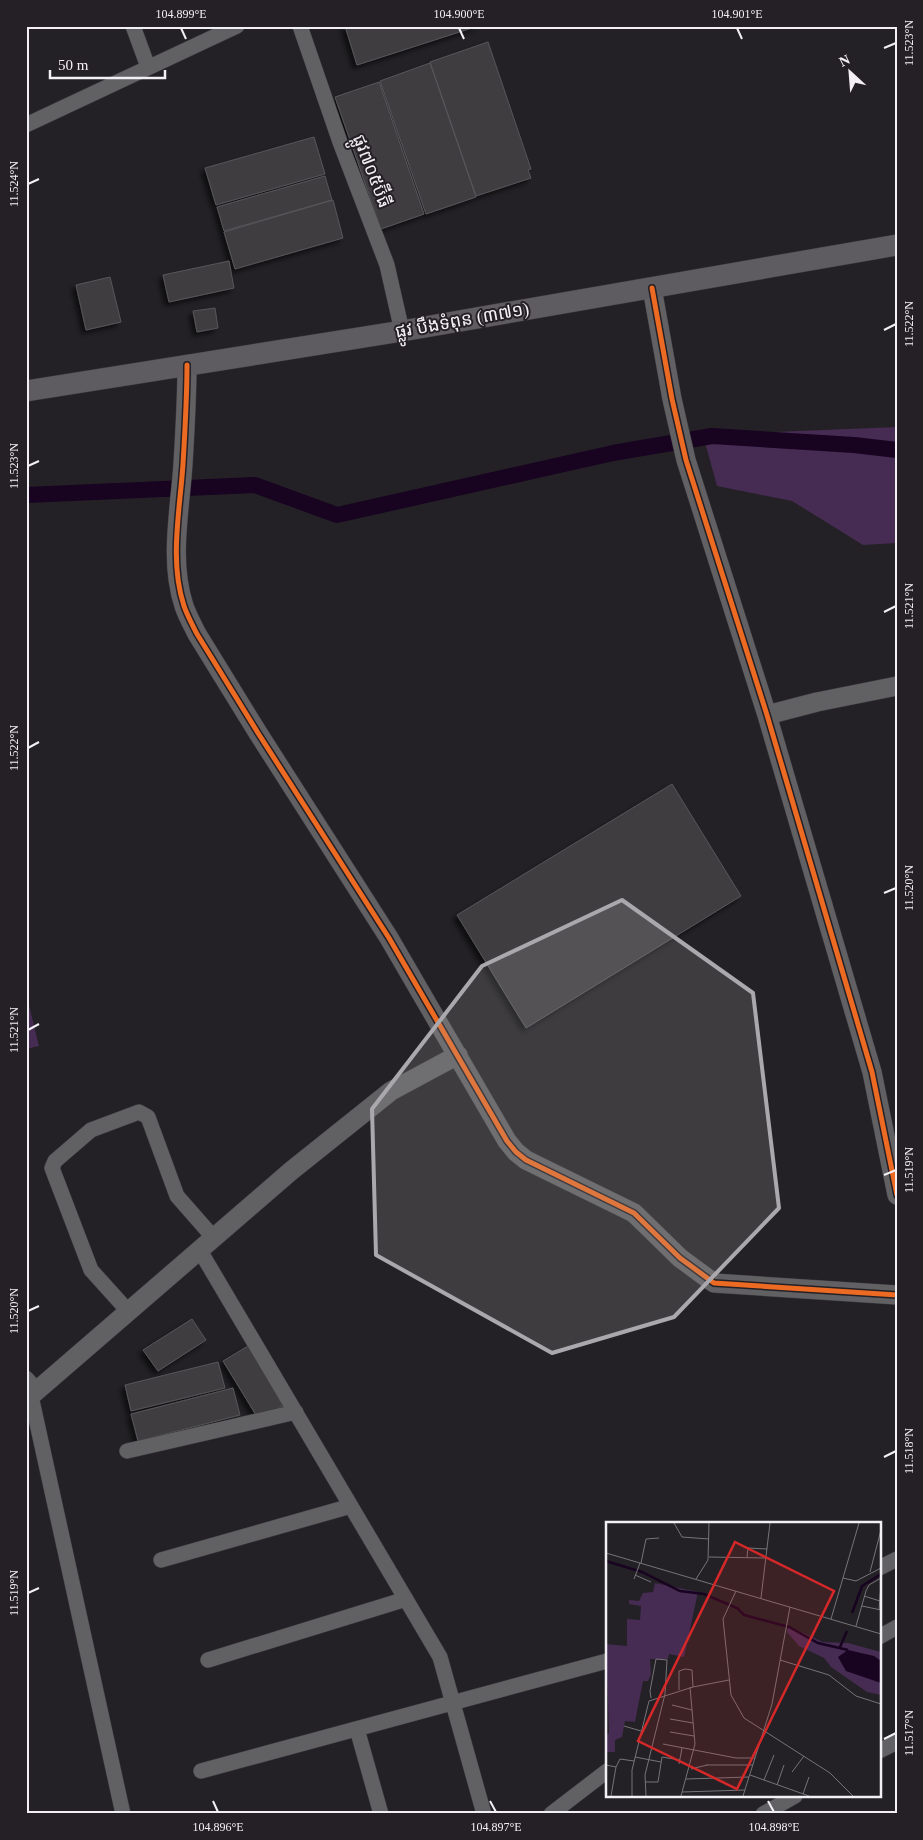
<svg xmlns="http://www.w3.org/2000/svg" width="923" height="1840" font-family="'Times New Roman','Noto Sans Khmer',serif">
<defs>
<filter id="shadow"><feDropShadow dx="-4" dy="4" stdDeviation="2.5" flood-color="#0009"/></filter>
</defs>
<rect width="100%" height="100%" fill="#232125"/>
<path fill="#462b53" d="M897 427V543L863 545 792 501 717 486 703 435Z
M26 993 39 1046 26 1049Z"/>
<g fill="none" stroke-linecap="round" stroke-linejoin="round">
<path stroke="#180321" stroke-width="16" d="M26 495 255 485 337 515 613 453 712 436 854 445 897 450"/>
</g>
<path fill="#3f3d41" stroke="#575659" filter="url(#shadow)" d="M345 26H478L357 65Z
M488 42 531 169 528 170 531 178 476 196 430 62Z
M430 63 476 197 426 214 380 81Z
M379 82 424 214 381 229 335 97Z
M314 137 325 174 216 205 205 168Z
M325 176 332 200 224 231 217 207Z
M333 200 343 238 235 269 224 232Z
M229 261 234 288 169 302 163 275Z
M110 277 121 322 86 330 76 285Z
M215 308 218 328 197 332 193 311Z
M672 784 741 896 526 1028 457 915Z
M192 1319 206 1340 158 1371 143 1350Z
M248 1346 284 1405 259 1420 223 1361Z
M218 1362 225 1388 131 1411 125 1385Z
M233 1388 240 1415 138 1441 131 1414Z"/>
<g fill="none" stroke-linecap="round" stroke-linejoin="round">
<g stroke="#3e3c40" stroke-width="16">
<path id="minor" d="M133 26 148 67
M300 26 340 142 387 265 402 331
M26 125 237 26
M199 1249 440 1657 484 1814
M128 1311 91 1270 52 1168 55 1161 91 1130 139 1112 148 1117 177 1196 213 1237
M26 1378 37 1390
M31 1396 123 1814
M127 1451 296 1412
M161 1560 351 1506
M879 1568 897 1559
M879 1637 897 1627
M208 1660 406 1599
M357 1729 381 1814
M879 1751 897 1742
M201 1771 607 1661
M551 1814 607 1771
M763 1814 795 1796"/>
</g>
<g stroke="#3e3c40" stroke-width="20">
<path id="tertiary" d="M652 288 672 399 686 460 767 715 872 1072 897 1195
M187 365C187 398 185 431 183 464 180 510 169 561 184 606 187 615 192 624 197 634L258 733 389 938 507 1141 516 1152 526 1160 634 1213 680 1258 714 1283 897 1295
M767 715 817 702 897 686
M26 1400 291 1171 391 1091 458 1055"/>
</g>
<g stroke="#3e3c40" stroke-width="22">
<path id="secondary" d="M26 391 402 331 897 245"/>
</g>
<use href="#minor" stroke="#616062" stroke-width="15"/>
<use href="#tertiary" stroke="#616062" stroke-width="19"/>
<use href="#secondary" stroke="#5f5c61" stroke-width="21"/>
<g stroke="#242026" stroke-width="8">
<path id="cycleway" d="M652 288 672 399 686 460 767 715 872 1072 897 1195
M187 365C187 398 185 431 183 464 180 510 169 561 184 606 187 615 192 624 197 634L258 733 389 938 507 1141 516 1152 526 1160 634 1213 680 1258 714 1283 897 1295"/>
</g>
<use href="#cycleway" stroke="#ed6a23" stroke-width="5"/>
</g>
<path fill="#aaa8ac" fill-opacity="0.2" stroke="#aaa8ac" stroke-width="4" stroke-linejoin="round" d="M622 900 753 993 779 1208 674 1317 552 1353 376 1255 372 1109 482 966Z"/>
<path fill="none" stroke="#f3f0f5" stroke-width="2" d="M181 28 186 39M459 28 464 39M737 28 742 39M884 48 896 43M28 184 39 179M884 330 896 324M28 466 39 461M884 612 896 606M28 748 39 742M884 893 896 888M28 1030 39 1024M884 1175 896 1170M28 1311 39 1306M884 1457 896 1451M28 1593 39 1588M884 1739 896 1733M213 1801 218 1812M490 1801 496 1812M768 1801 774 1812"/>
<g text-anchor="middle" stroke-width="4" stroke-linejoin="round" paint-order="stroke">
<g font-size="18" fill="#f3f0f5" stroke="#242026">
<text transform="translate(372 171) rotate(69)" y="6">ផ្លូវ៧០៥ប៊ីធី</text>
<text transform="translate(462 320) rotate(-10)" y="6">ផ្លូវ បឹងទំពុន (៣៧១)</text>
</g>
</g>
<g transform="translate(606 1522)">
<rect width="275" height="275" fill="#232125"/>
<path d="M49 61 92 70 78 135 63 132 62 137H44L45 153 42 159H37L29 200 19 199 16 215 9 218V230H0V213L3 211 0 122 21 124V97L34 98 35 84 23 82V78L33 79 37 71 47 70ZM182 104 217 120 242 121 275 130V173L261 170 225 145 218 136 193 124 181 110Z" fill="#462b53"/>
<path d="M242 128 268 134 275 139V161L240 149 232 135Z" fill="#180321"/>
<path fill="none" stroke="#180321" stroke-width="2.5" d="M0 39 36 50 74 69 98 72 131 86 138 93 183 105 212 121 242 128M246 91 256 64 275 52M234 125 241 109"/>
<path fill="none" stroke="#767478" stroke-width="1" d="M68 1 76 15 103 17M0 31 275 112M103 35 160 36M141 35 142 26 161 27M35 41 40 17 53 16M264 50 275 8M29 53 45 60M237 56 250 59 275 46M28 57 34 41M90 57 102 38 103 1M130 69 117 97 125 173 138 196 224 251 247 274M258 74 274 79M155 76 164 1M256 84 275 88M273 88 275 62M225 97 253 1M250 104 260 69 263 63 275 56M174 138 223 153 250 174 275 182M73 168V149L79 147 86 148 87 165M45 176 44 169 50 137 61 138 59 172M66 183 86 188M64 197 87 201M18 204 35 209M64 210 88 214M57 222 130 236H149M29 235 55 240M73 242 76 226M0 243 10 245 14 237 28 239M100 243H147M85 247 101 243M186 250 198 234M144 253 203 274M80 257 143 255M158 258 168 233M39 260H52L56 235 74 238M171 263 178 243M76 270 139 268M197 272 203 255M5 274 10 245M26 274V248L43 179 87 165 123 158M40 274 39 253 59 172M75 274 89 222 84 165M137 274 166 182 184 85"/>
<path fill="#d62828" fill-opacity="0.15" stroke="#d62828" stroke-width="2.5" d="M129 20 228 69 131 267 32 219Z"/>
<rect width="275" height="275" fill="none" stroke="#f3f0f5" stroke-width="2.5"/>
</g>
<rect width="923" height="1840" fill="none" stroke="#242026" stroke-width="55"/>
<g transform="translate(850 72) rotate(334)" stroke="#242026" stroke-width="4" paint-order="stroke">
<path d="M0-4L9 19L0 12L-9 19Z" fill="#f3f0f5"/>
<text y="-8" font-size="14" font-weight="bold" text-anchor="middle" fill="#f3f0f5">N</text>
</g>
<path d="M50 70v8h115v-8" fill="none" stroke="#f3f0f5" stroke-width="2.5"/>
<text x="58" y="70" font-size="15" fill="#f3f0f5" stroke="#242026" stroke-width="4" paint-order="stroke">50 m</text>
<rect x="28" y="28" width="868" height="1784" fill="none" stroke="#f3f0f5" stroke-width="2"/>
<g font-size="12" text-anchor="middle" fill="#f3f0f5">
<text x="181" y="18">104.899°E</text>
<text x="459" y="18">104.900°E</text>
<text x="737" y="18">104.901°E</text>
<text transform="translate(909 43) rotate(-90)" y="4">11.523°N</text>
<text transform="translate(14 184) rotate(-90)" y="4">11.524°N</text>
<text transform="translate(909 324) rotate(-90)" y="4">11.522°N</text>
<text transform="translate(14 466) rotate(-90)" y="4">11.523°N</text>
<text transform="translate(909 606) rotate(-90)" y="4">11.521°N</text>
<text transform="translate(14 748) rotate(-90)" y="4">11.522°N</text>
<text transform="translate(909 888) rotate(-90)" y="4">11.520°N</text>
<text transform="translate(14 1030) rotate(-90)" y="4">11.521°N</text>
<text transform="translate(909 1170) rotate(-90)" y="4">11.519°N</text>
<text transform="translate(14 1311) rotate(-90)" y="4">11.520°N</text>
<text transform="translate(909 1451) rotate(-90)" y="4">11.518°N</text>
<text transform="translate(14 1593) rotate(-90)" y="4">11.519°N</text>
<text transform="translate(909 1733) rotate(-90)" y="4">11.517°N</text>
<text x="218" y="1831">104.896°E</text>
<text x="496" y="1831">104.897°E</text>
<text x="774" y="1831">104.898°E</text>
</g>
</svg>
